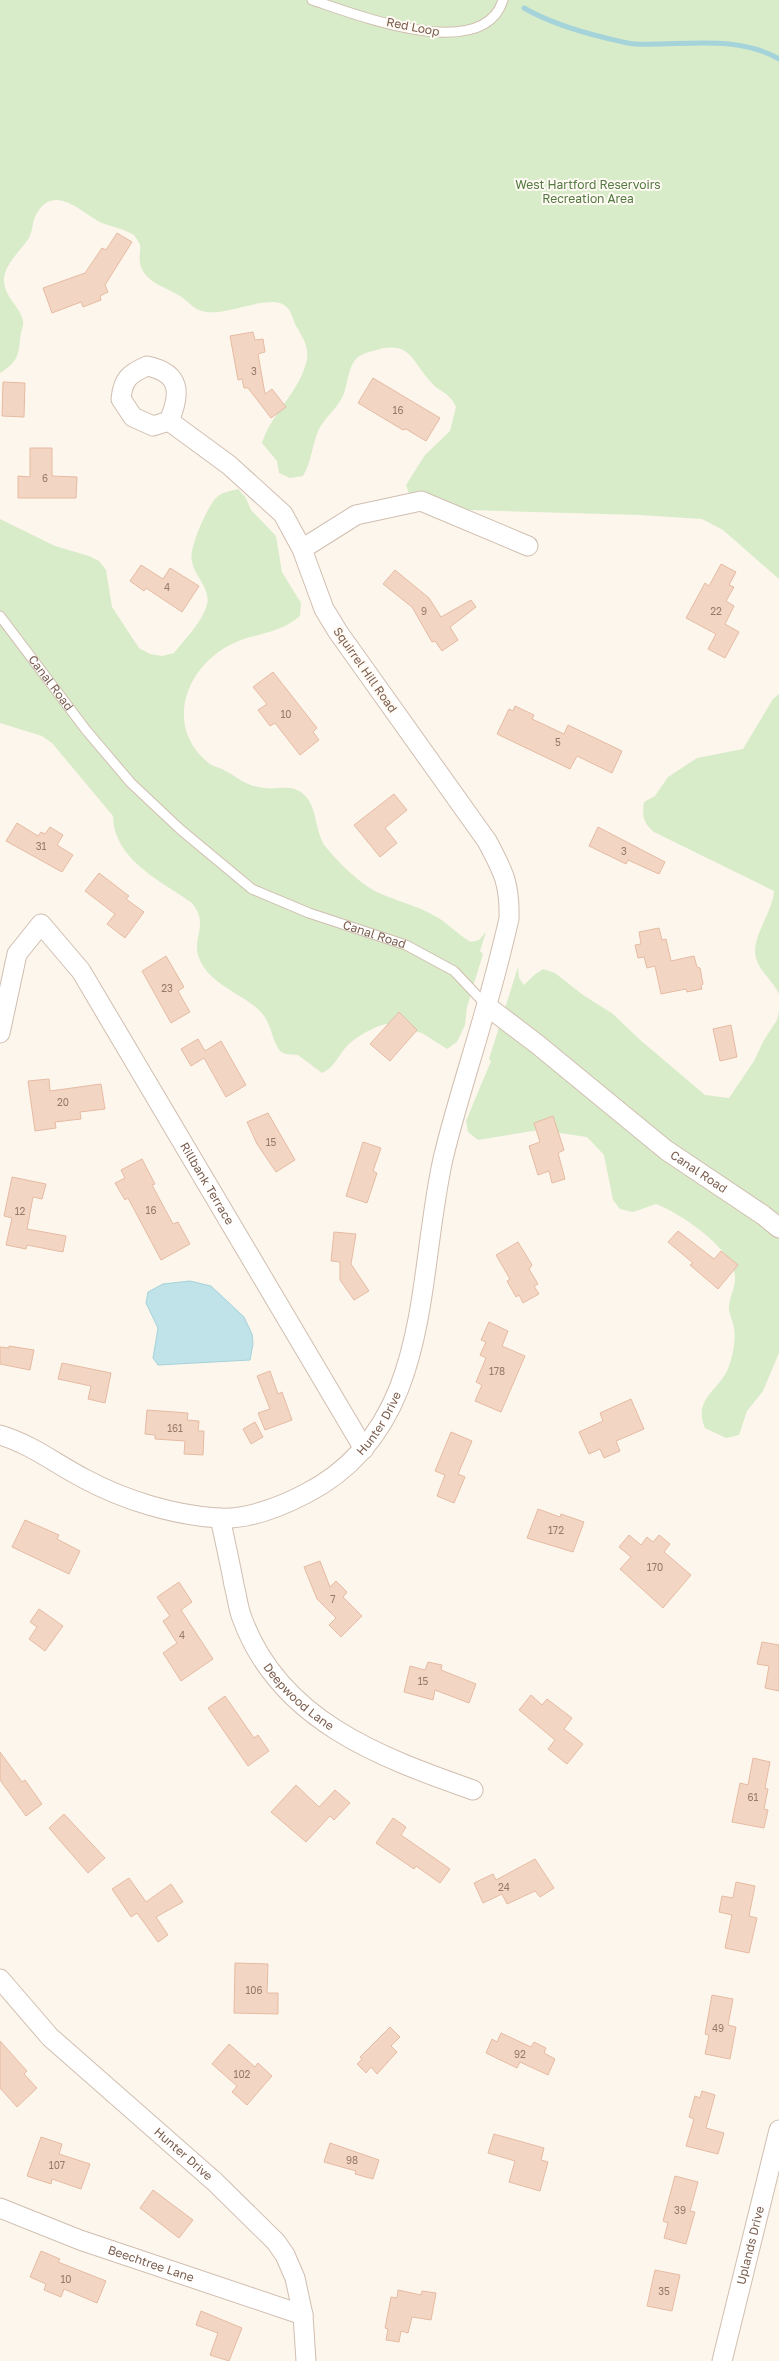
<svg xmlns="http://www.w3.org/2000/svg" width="779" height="2361" font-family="'Golos Text',sans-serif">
<rect width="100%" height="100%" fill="#fdf6ec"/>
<path fill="#d8ecc9" d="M0 0H779V579L723 530 702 519 639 515 469 510 421 503 410 497 406 485 425 455 450 431 456 407C448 390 439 393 430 381 411 359 409 339 373 351 364 353 356 356 352 365 347 376 347 388 342 398 336 409 325 418 319 429 312 444 312 461 303 476L290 478 279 473 277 461 262 443C271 413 301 391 307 359 309 345 301 335 295 324 292 317 291 309 284 305 267 294 223 318 202 311 193 309 187 300 180 296 166 287 148 284 141 267 138 259 141 252 140 245 139 242 136 238 134 235 124 229 113 227 102 223 84 215 55 182 37 213 32 221 33 231 29 238 21 250 4 265 4 280 4 297 20 306 23 321 24 324 22 329 21 332 18 353 21 360 0 373Z
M238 489 246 498 251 510 276 536 282 572 301 603 300 616C283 631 262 633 241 640 209 652 183 682 184 716 184 735 195 753 210 764 214 767 219 767 224 770 241 779 243 785 264 788 277 790 289 784 301 792 318 804 314 830 325 846 336 860 362 886 379 893 397 901 418 906 435 916 448 923 458 935 471 942L479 940 486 932 480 951 483 954 467 1007 465 1025 457 1042 447 1049 422 1033 386 1024C373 1027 351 1039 343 1051 336 1060 333 1068 322 1073L298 1055 285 1054 280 1051C272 1041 272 1027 264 1016 249 995 210 987 199 958 191 937 210 926 192 903 160 880 114 860 113 816L52 743 42 736 0 723V519L55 546 89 556 99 561 106 570 112 607 139 648 150 654 162 656 174 653C185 639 202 622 207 605 211 589 195 577 192 562 188 550 207 507 216 498 222 492 230 491 238 489Z
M779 694V994C773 981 760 972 756 958 750 939 773 912 774 891L654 832C643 823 642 816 644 802L655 796 668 777 697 758 743 749 773 699Z
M518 967 519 978 524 985 533 976 543 969 555 973 583 995 613 1014 639 1039 705 1095 729 1098 754 1061 764 1040 777 1020 779 1011V1353L763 1391 747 1411 739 1435 726 1438 705 1428C692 1398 721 1390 729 1366 733 1355 736 1339 734 1328 733 1322 730 1316 729 1310 728 1299 736 1288 735 1276 732 1248 680 1213 656 1204L633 1212 620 1209 613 1200 604 1155 587 1137 539 1130 478 1140 468 1132 466 1121 491 1061 489 1059Z"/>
<path fill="#bfe3e8" stroke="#a5d3da" d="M190 1281 211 1286 244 1317 252 1334 253 1344 250 1360 158 1365 153 1358 158 1328 146 1303 148 1292 163 1284Z"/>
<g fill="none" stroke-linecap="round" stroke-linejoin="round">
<path stroke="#a5d3da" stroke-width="5" d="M524 8C550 23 577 31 606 38 616 40 626 44 636 44 683 46 736 34 779 59"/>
</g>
<path fill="#f3d5c3" stroke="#e6bba3" d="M117 233 132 242 105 285 108 292 100 296 101 300 83 307 81 302 52 313 43 288 85 273 102 248 106 250Z
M253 332 255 340 263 339 265 352 258 354 265 394 272 389 286 407 271 418 248 388H244L242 379 238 380 230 336Z
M373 378 440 418 426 441 406 429 403 430 358 403Z
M3 382 25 383 24 417 2 416Z
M30 448H52V476L77 477 76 498H18V476L30 477Z
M721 564 736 572 729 585 734 587 726 601 734 606 725 624 739 632 725 658 708 649 716 634 686 618 705 583 709 586Z
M141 565 163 579 170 568 199 586 182 612 146 588 144 591 130 581Z
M395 570 429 598 441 617 471 600 476 607 450 627 458 640 442 651 435 641 432 642 412 607 383 584Z
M273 672 317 728 313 732 319 740 300 755 275 723 270 726 258 710 267 704 253 687Z
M515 706 534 715 532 719 564 734 568 725 622 751 612 773 577 756 570 769 497 734 509 709 513 711Z
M394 794 407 810 385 828 397 843 380 857 354 825Z
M17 823 38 836 41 832 45 834 50 827 63 835 57 845 73 855 62 872 6 841Z
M598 827 665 862 659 874 628 860 626 864 589 846Z
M99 873 129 896 126 899 144 912 125 938 107 924 115 914 85 891Z
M659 928 662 940 666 939 671 961 694 956 697 967 700 968 703 984 701 986 702 989 687 992 686 989 661 994 655 966 647 968 644 957 638 958 635 945 641 944 639 932Z
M166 956 184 987 178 991 190 1012 171 1023 142 971Z
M399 1012 417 1030 390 1061 370 1044Z
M731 1025 737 1057 720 1061 713 1029Z
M198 1039 205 1051 221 1041 246 1085 226 1097 204 1058 191 1066 181 1049Z
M49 1079 50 1091 101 1084 105 1109 80 1112 81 1119 55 1122 56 1128 35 1131 28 1081Z
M268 1113 295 1160 276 1172 257 1144 247 1122Z
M553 1116 564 1150 558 1153 565 1179 552 1183 549 1171 538 1175 529 1146 540 1142 534 1123Z
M363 1142 381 1148 373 1171 377 1173 367 1203 346 1196Z
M142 1159 155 1184 152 1185 173 1224 178 1222 190 1244 161 1260 128 1198 125 1200 115 1183 125 1178 121 1170Z
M12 1177 46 1184 42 1199 33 1197 27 1229 66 1236 63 1252 27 1245 26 1249 6 1245 12 1218 4 1216Z
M678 1231 714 1259 721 1251 738 1265 718 1289 690 1265 693 1263 668 1242Z
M334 1232 356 1234 351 1264 369 1291 354 1300 340 1280V1262L331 1261Z
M518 1242 532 1265 529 1269 538 1284 534 1286 539 1294 523 1303 519 1295 516 1297 507 1281 510 1279 496 1255Z
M489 1322 508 1331 502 1346 525 1356 501 1412 475 1401 482 1385 476 1382 486 1358 480 1355 486 1342 481 1340Z
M9 1346 34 1350 30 1370 0 1364V1347L9 1348Z
M62 1363 111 1373 105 1403 88 1399 91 1386 58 1379Z
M270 1371 278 1394 282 1392 292 1420 265 1430 258 1413 270 1409 257 1376Z
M631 1399 644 1429 616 1441 620 1451 604 1458 600 1449 589 1454 579 1432 603 1421 600 1413Z
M147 1410 188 1413 187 1420 199 1421 198 1431H204L203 1455 184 1454 185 1441 155 1439V1435L145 1434Z
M255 1422 263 1437 251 1444 243 1429Z
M451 1432 472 1441 458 1474 465 1477 454 1503 437 1496 445 1475 435 1471Z
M538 1509 560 1517 561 1514 584 1522 573 1552 527 1538Z
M25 1520 59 1535 57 1539 80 1551 69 1574 12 1547Z
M629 1535 641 1545 647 1537 653 1542 659 1535 670 1544 664 1552 691 1575 663 1608 620 1569 631 1557 619 1547Z
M320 1561 330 1587 336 1581 347 1592 343 1597 362 1616 341 1637 329 1625 336 1618 317 1599 304 1567Z
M179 1582 192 1602 181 1610 213 1659 181 1681 163 1653 177 1643 163 1621 170 1616 157 1597Z
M39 1609 63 1626 45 1651 29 1639 37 1627 30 1622Z
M762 1642 779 1645V1691L765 1688 769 1666 757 1664Z
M428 1662 442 1665 441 1670 476 1684 469 1703 435 1690 433 1700 404 1692 410 1666 425 1670Z
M531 1695 542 1705 547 1699 572 1718 564 1729 583 1744 567 1764 548 1749 555 1740 519 1710Z
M225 1696 254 1738 258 1735 269 1751 248 1766 208 1708Z
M0 1752 22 1782 25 1780 42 1804 26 1816 0 1780Z
M753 1758 770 1762 765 1788 768 1789 764 1809 768 1810 764 1828 732 1822 740 1783 748 1785Z
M296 1785 319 1807 335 1790 350 1803 334 1820 330 1816 306 1842 271 1812Z
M64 1814 105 1858 88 1873 49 1828Z
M393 1818 406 1827 401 1835 450 1869 440 1883 416 1866 414 1869 376 1843Z
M535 1859 554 1888 540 1897 535 1891 507 1904 502 1894 483 1903 474 1883 493 1874 496 1880Z
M129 1878 146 1902 171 1884 183 1902 156 1917 168 1935 158 1942 137 1913 131 1917 112 1889Z
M736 1882 755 1886 749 1916 757 1918 749 1953 725 1948 732 1915 719 1912 722 1896 733 1898Z
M235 1963 268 1964 267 1993H278V2014L234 2013Z
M712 1995 733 1999 728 2025 736 2027 730 2059 705 2054 709 2035 705 2034Z
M390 2027 400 2037 391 2046 397 2052 377 2074 371 2067 366 2073 357 2064 362 2059 360 2057Z
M501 2033 531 2047 534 2042 546 2048 544 2053 555 2059 548 2075 520 2062 517 2068 486 2053 492 2039 497 2042Z
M0 2041 27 2071 24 2074 37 2088 17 2107 0 2088Z
M229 2044 255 2067 258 2063 272 2076 247 2105 232 2092 237 2086 212 2064Z
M702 2091 715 2095 706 2128 724 2133 718 2154 686 2146 694 2119 689 2117 695 2096 700 2098Z
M494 2134 544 2148 541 2160 548 2162 540 2191 509 2182 515 2161 488 2153Z
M41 2137 62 2144 59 2154 90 2164 81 2189 52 2179 51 2184 27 2176Z
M330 2143 379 2160 373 2179 355 2174 356 2171 324 2162Z
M675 2176 698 2182 690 2211 695 2212 686 2244 664 2238 668 2223 663 2221Z
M153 2190 193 2220 179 2238 140 2208Z
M41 2251 60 2259 58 2262 106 2281 97 2303 64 2289 61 2297 44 2290 46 2284 30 2277Z
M655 2270 680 2275 672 2311 647 2306Z
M398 2290 421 2295 422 2291 436 2293 431 2320 412 2317 408 2333 401 2331 399 2342 386 2340 388 2329 385 2328 391 2297 397 2298Z
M201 2311 242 2328 229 2361 210 2355 218 2333 196 2325Z"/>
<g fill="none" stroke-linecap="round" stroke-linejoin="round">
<g stroke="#d1beb0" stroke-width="11">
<g id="service">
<path d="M312 0C355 14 483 65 503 0"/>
<path id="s1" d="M0 616 86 730 131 783 181 830 252 889 309 913 406 945 454 971 487 1006"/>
</g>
</g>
<g stroke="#d1beb0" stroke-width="21">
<g id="minor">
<path d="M147 366C181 373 181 393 169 421L153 426 133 417 121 399C123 379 129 374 147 366Z"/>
<path d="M302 549 356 515 421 501 528 546"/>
<path id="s2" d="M487 1006 537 1044 666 1150 763 1215 779 1228"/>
<path id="s3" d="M0 1033 17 954 41 924 81 971 364 1449"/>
<path id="s4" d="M0 1435C31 1444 56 1464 85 1479 124 1500 173 1515 218 1518 246 1520 280 1507 305 1494 433 1429 416 1280 443 1159 455 1108 472 1058 486 1007 495 978 502 948 509 919 510 883 503 871 487 841L338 632 324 609 302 549 283 514 229 465 169 421"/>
<path id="s5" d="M220 1518C225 1541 230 1563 234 1585 237 1596 238 1608 242 1618 279 1720 379 1757 473 1790"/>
<path id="s6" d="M0 1979 50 2037 215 2182 276 2242 285 2255 295 2278 303 2315 306 2361"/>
<path id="s7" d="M0 2208 80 2240 303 2315"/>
<path id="s8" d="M722 2361 779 2130"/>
</g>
</g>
<use href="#service" stroke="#fff" stroke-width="9"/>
<use href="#minor" stroke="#fff" stroke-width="19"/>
</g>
<g text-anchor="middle" stroke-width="4" stroke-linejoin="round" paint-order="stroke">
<g font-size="10" fill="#987a6a">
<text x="254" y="375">3</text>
<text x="398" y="414">16</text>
<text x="45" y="482">6</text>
<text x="167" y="591">4</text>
<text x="424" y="615">9</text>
<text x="716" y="615">22</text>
<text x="286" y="718">10</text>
<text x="558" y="746">5</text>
<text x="41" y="850">31</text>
<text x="624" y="855">3</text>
<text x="167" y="992">23</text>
<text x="63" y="1106">20</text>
<text x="271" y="1146">15</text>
<text x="151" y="1214">16</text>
<text x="20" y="1215">12</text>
<text x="497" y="1375">178</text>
<text x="175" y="1432">161</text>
<text x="556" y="1534">172</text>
<text x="655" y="1571">170</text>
<text x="333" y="1603">7</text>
<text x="182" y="1639">4</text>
<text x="423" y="1685">15</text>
<text x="753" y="1801">61</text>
<text x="504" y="1891">24</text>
<text x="254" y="1994">106</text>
<text x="718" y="2032">49</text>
<text x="520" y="2058">92</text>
<text x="242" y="2078">102</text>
<text x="352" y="2164">98</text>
<text x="57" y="2169">107</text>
<text x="680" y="2214">39</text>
<text x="66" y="2283">10</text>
<text x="664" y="2295">35</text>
</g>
<g font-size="12" fill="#7a5c4d" stroke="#fffaf3">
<text transform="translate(413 27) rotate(11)" y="4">Red Loop</text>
<text transform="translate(365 670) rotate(55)" y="4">Squirrel Hill Road</text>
<text dy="4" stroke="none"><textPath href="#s1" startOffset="84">Canal Road</textPath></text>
<text dy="4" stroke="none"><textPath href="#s1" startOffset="504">Canal Road</textPath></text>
<text dy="4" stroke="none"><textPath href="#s2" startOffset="269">Canal Road</textPath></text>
<text dy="4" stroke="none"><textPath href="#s3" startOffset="428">Rillbank Terrace</textPath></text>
<text dy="4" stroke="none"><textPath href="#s4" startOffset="431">Hunter Drive</textPath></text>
<text dy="4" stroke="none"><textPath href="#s5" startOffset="201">Deepwood Lane</textPath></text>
<text dy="4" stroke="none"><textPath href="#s6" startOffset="254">Hunter Drive</textPath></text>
<text dy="4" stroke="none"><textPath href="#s8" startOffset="119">Uplands Drive</textPath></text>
<text dy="4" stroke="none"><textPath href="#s7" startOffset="161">Beechtree Lane</textPath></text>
</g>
<g font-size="12" fill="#537a41" stroke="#fffaf3">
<text x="588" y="189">West Hartford Reservoirs<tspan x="588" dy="14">Recreation Area</tspan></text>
</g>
</g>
</svg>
